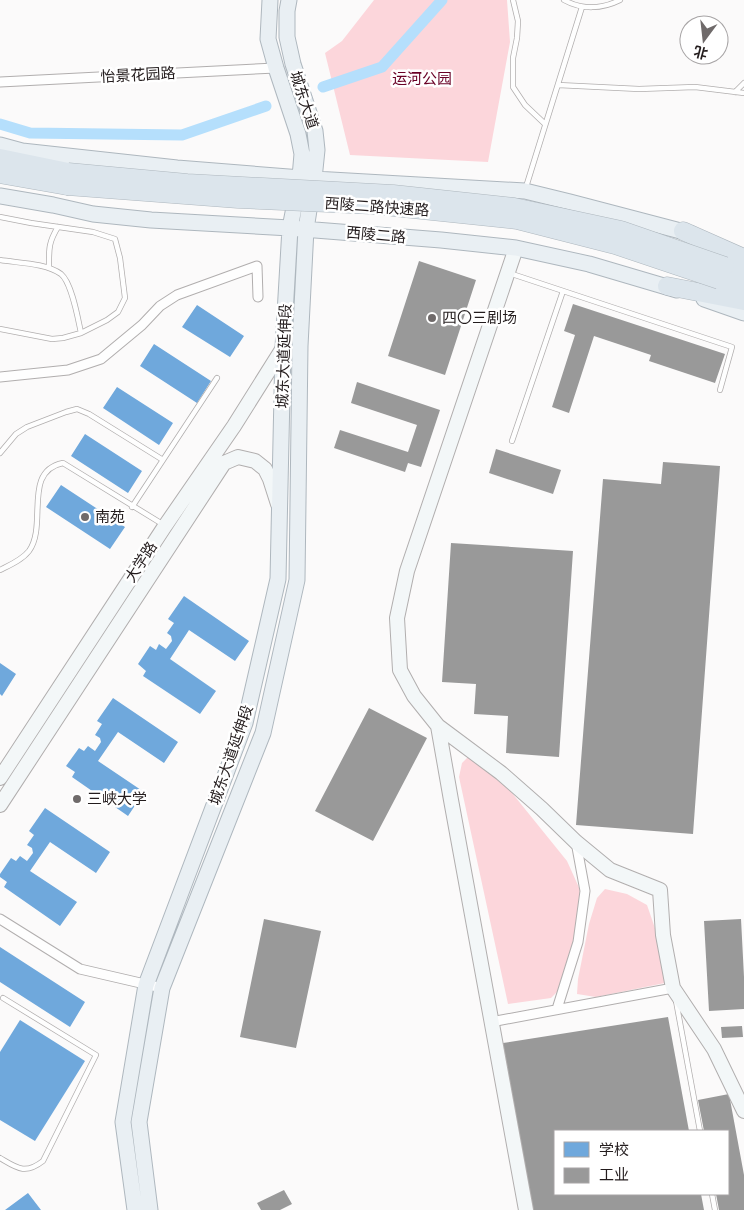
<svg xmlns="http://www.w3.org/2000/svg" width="744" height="1210" font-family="Roboto,'Noto Sans SC',sans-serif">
<rect width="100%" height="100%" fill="#fbfafa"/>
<path fill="#fcd6db" d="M374 0H507L510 42 488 162 350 155 325 53 342 41Z
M468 757 475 759 499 777 567 861 581 892 574 936 569 959 559 990 551 998 508 1004 459 777 462 763Z
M605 889 627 894 647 905 658 937 665 983 596 997 577 994 578 979 589 924 597 898Z"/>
<path fill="#6fa8dc" d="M197 305 244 336 230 357 182 327Z
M154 344 211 381 197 403 140 366Z
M117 387 173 423 159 445 103 408Z
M85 434 142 471 128 493 71 456Z
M61 485 125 527 110 549 46 507Z
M184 596 249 641 235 661 189 630 170 659 216 691 200 714 143 676 146 671 138 664 150 646 156 650 159 644 166 649 172 641 171 636 167 633 174 623 168 619Z
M0 663 16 674 2 696 0 694Z
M113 698 178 742 164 763 118 732 98 761 144 792 128 816 72 777 75 772 66 766 79 748 84 751 88 746 95 751 101 742 100 738 95 735 102 724 97 721Z
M45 808 110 852 96 873 50 842 30 871 77 902 60 926 4 887 7 882 0 877V874L11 858 16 861 20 856 27 861 33 853 32 848 27 845 34 835 29 831Z
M0 947 85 1002 70 1027 0 982Z
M20 1020 85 1061 35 1141 0 1120V1052Z
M28 1193 41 1210H5Z"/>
<path fill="#999" d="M419 261 476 280 445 375 388 356Z
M573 304 725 354 715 383 649 361 651 355 594 336 569 413 552 407 575 335 564 331Z
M357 382 440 410 421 467 408 463 405 472 334 448 340 430 408 452 417 425 351 403Z
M496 449 561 470 553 494 489 473Z
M663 462 720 466 693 834 576 825 603 479 661 484Z
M451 543 573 551 559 757 506 753 508 716 474 714 476 684 442 682Z
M369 708 427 738 373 841 315 811Z
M264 919 321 931 296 1048 240 1037Z
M741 919 744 977V1009L709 1011 704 921Z
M668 1017 689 1131H555V1194H701L704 1210H533L503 1043Z
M742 1026 743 1037 722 1038 721 1027Z
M729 1094 744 1175V1210H719L716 1194H728V1131H704L698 1100Z
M284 1190 292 1204 280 1210H261L257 1203Z"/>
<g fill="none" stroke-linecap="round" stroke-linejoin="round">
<path stroke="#b5dffc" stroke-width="11" d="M323 87 382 67 442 0
M0 124 30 133 182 135 266 106"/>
<g stroke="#b1aeae" stroke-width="6">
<path id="lane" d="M513 0 518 21 517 38 513 58V87L525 105 545 124
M564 0C582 10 602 9 620 0
M558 85 639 89 695 87 744 93
M735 92 744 83
M526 187 582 7
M0 217 31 223 93 232 115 239 120 258 125 298 118 312 107 320 81 333 63 338 52 339 0 329
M0 260C18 263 46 263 61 274 72 283 78 319 81 333
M49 268C49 250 48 243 58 227
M509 273 732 347 720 390
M512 441 563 291
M0 453 16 434 27 427 66 412 77 409 89 414 163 460
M132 507 217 378
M0 570C10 565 22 560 29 551 48 525 22 471 63 463L164 525
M676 1001 700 1131
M0 1158C17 1168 25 1175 43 1161L96 1055 3 998
M712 1194 715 1210"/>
</g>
<g stroke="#b1aeae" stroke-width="11">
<path id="street" d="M0 82 276 68
M0 377 68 370 101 359 142 325 160 306 177 295 257 266 258 297
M0 919 80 969 162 988
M557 1009 578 942 585 891 576 842
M491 1022 673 988"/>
</g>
<g stroke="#b1aeae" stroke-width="16">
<path id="secondary" d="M516 248 407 571 397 618 400 670 414 696 438 726 501 773 542 809 576 842 610 870 660 890 663 935 673 988 714 1049 744 1111
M438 726 451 800 526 1210
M0 778 165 526 234 426 283 348
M0 805 224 463 238 457 255 461 265 469 270 479 278 504"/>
</g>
<g stroke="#aeb7be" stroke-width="17">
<path id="primary" d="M0 145 22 151 177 168 314 179 525 191 570 202 692 234
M0 196 53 205 93 214 151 220 290 228 441 240 516 248 589 264 677 290
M704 299 744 313
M135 1210 123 1122 146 985 245 723 278 579 283 348 290 228 300 177 302 154 298 134 276 68 268 39 270 0
M150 1210 139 1122 162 988 263 733 297 580 300 346 306 229 314 179 317 150 315 131 293 64 287 37V11L289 0"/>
</g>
<g stroke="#aeb7be" stroke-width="19">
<path id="highway" d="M0 158 68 172
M0 174 67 186
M683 231 744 258
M725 266 744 272
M719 280 744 289
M667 286 744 301"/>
</g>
<use href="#lane" stroke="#fefefe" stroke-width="4.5"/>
<use href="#street" stroke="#fefefe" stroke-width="9"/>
<use href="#secondary" stroke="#f3f7f8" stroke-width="14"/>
<use href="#primary" stroke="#e9eff3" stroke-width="15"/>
<use href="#highway" stroke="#dce5ec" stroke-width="18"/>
<g stroke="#aeb7be" stroke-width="19" stroke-linecap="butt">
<path id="highway-bridge" d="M68 172 187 183 393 194 514 207 621 230 725 266
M67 186 238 199 374 205 517 220 615 245 719 280"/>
</g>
<use href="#highway-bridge" stroke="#dce5ec" stroke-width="18"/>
</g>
<g fill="#6f6a6a" stroke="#fff" stroke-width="2">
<circle cx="432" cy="318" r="5"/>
<circle cx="85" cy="517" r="5"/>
<circle cx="77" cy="799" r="5"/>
</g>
<g text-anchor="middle" stroke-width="5" stroke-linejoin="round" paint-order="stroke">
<g font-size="15" fill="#231c1d" stroke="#fff">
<text transform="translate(138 75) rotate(-3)" y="5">怡景花园路</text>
<text transform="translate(304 100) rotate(72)" y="5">城东大道</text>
<text transform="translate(377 207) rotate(4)" y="5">西陵二路快速路</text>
<text transform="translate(376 235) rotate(5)" y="5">西陵二路</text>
<text transform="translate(284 356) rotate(-88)" y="5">城东大道延伸段</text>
<text transform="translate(141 562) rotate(-57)" y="5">大学路</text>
<text transform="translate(231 755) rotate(-71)" y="5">城东大道延伸段</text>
</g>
<g font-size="15" fill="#690026" stroke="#fff">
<text x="422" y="84">运河公园</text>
</g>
<g font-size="15" fill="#231c1d" stroke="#fff" text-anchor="start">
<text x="442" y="323">四〇三剧场</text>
<text x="95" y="522">南苑</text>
<text x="87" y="804">三峡大学</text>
</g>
</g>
<rect x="554" y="1130" width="175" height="65" fill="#ffffff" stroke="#a7a4a5"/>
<rect x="564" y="1142" width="25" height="15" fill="#6fa8dc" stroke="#a7a4a5"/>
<text x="599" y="1155" font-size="15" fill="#231c1d">学校</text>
<rect x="564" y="1168" width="25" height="15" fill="#999999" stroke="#a7a4a5"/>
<text x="599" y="1180" font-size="15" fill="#231c1d">工业</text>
<g transform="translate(704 40) rotate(195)"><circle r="24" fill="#ffffff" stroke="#a7a4a5"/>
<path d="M0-4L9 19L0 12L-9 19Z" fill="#6f6a6a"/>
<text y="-8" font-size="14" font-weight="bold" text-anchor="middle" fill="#231c1d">北</text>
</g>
</svg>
